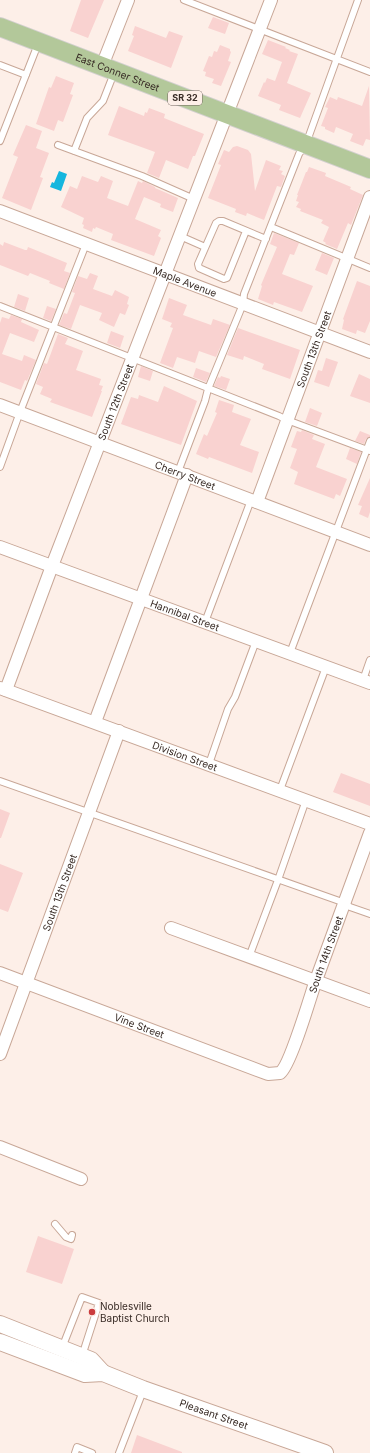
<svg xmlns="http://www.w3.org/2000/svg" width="370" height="1453" font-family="Inter,sans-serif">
<rect width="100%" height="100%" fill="#fdefe8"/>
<path fill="#15b6de" d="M59 171 67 174 61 191 50 187 52 182 54 183Z"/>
<path fill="#f9d2d0" d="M81 0H104L88 38 70 31Z
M213 17 229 23 225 34 208 28Z
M135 26 166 38 169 31 183 36 171 68 128 51 134 36 132 35Z
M268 40 286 47 285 48 290 50 289 51 298 54 287 83 311 93 300 118 279 110 281 105 258 96 264 82 265 83 267 78 275 81 282 62 262 54Z
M220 45 230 49V51L231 52 228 61 231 62 221 86 212 83 214 79 205 76 206 72 203 71 209 56 212 57 214 51 217 52Z
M56 76 74 83 70 94 73 95 63 122 58 120 54 131 36 124 49 87 51 88Z
M369 86 370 140 366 139 363 146 350 141 353 134 336 127 334 133 325 129V127L321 126 328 108 325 107 330 97 337 100 338 97 362 106Z
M119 106 144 116 145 112 147 113 149 108 165 114 164 118 204 134 195 156H193L188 169 166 160 159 178 147 173 155 152 108 135Z
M26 125 42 131 36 148 49 153 40 177 43 178 31 210 2 198 18 157 13 155Z
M237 146 248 150 251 154 255 191 266 160 281 166 279 170 283 171 281 174 285 176 281 187 277 186 264 220 247 213 246 216 235 212 236 209 208 198 221 165 218 164 224 150 229 152 233 147Z
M309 167 326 173 325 176 351 187 350 189 363 195 351 225 348 223 337 249 325 244 326 243 323 241 329 227 321 223 323 220 300 211 301 209 296 207 299 202 296 201 298 195H297L306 172H307Z
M82 176 98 182 101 176 113 181 107 198 128 206 138 181 142 183 143 181 155 187V188L178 198 173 212 160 207 161 204 144 197 135 219 161 230 158 236 161 238 154 256 111 240 113 234 96 227 95 229 93 228 92 232 83 228 84 225 82 224 84 218 61 207 70 186 77 189Z
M274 233 299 243 294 255 290 254 282 274 313 286 302 312 274 302 273 305 258 299 262 286 261 285 277 247 270 244Z
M4 242 25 250H27L28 247 67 263 64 271 70 273 64 289 49 283 50 281 30 273 28 276 0 265V244L3 246Z
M322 253 334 258 327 275 315 270Z
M90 273 98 276 93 289 112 296 115 290 129 297 127 304 129 305 125 315 120 313 114 327 99 320 102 313 80 305 71 329 59 325 64 313 67 314 75 293 72 292 78 276 87 279Z
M357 281 370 286V321L365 333 357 330 356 334 342 329 344 320 343 319Z
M18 294 29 298 25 311 14 307Z
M169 298 187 305 183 315 211 325 213 319 230 325 216 357 199 351 195 363 177 357 173 368 160 363 173 328 170 327 172 323 162 319Z
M47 306 56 309 51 321 43 318Z
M11 315 22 319 21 322 39 330 34 342 10 333 2 354 22 361 24 355 36 360 27 381 25 380 21 390 0 382V323L2 317 9 319Z
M238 328 300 350 290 379 262 369 264 364 244 356 243 360 227 355Z
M111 331 124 336 120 348 107 343Z
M58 334 68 338 65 344 83 351 76 370 101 379 99 385 103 386 101 391H102L92 417 50 402 52 399 40 394 43 387 36 384 44 363 47 364Z
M326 358 338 362 329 387 314 382 318 370 322 371Z
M141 366 153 371 150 381 138 377Z
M196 368 210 373 206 382 193 377Z
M359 374 370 379V403L350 396Z
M221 376 230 379 226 390 214 386 218 377 220 378Z
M164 386 197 401 181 445 121 424 131 397 138 399 139 395 158 402Z
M219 400 234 405 232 412 251 419 240 445 259 452 252 473 209 457 208 459 196 454 204 434 207 436 217 413 215 412Z
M310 408 322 413 317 426 305 422Z
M302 430 314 435 312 439 325 444 316 467 347 479 340 496 336 494 334 499 294 484 298 472 290 468 297 449 291 447 297 431 301 432Z
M360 431 370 435V437L366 439 364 444 355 441Z
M350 448 361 452 357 464 346 459Z
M370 478V512L368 518 359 514 362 506 358 505Z
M341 773 370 784V806L333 792Z
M0 809 10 813 1 838H0Z
M0 864 23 873 8 912 0 909Z
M38 1236 74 1249 62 1284 26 1272Z
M137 1435 182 1452V1453H131Z"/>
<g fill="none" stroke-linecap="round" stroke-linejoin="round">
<g stroke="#c8a797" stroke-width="8">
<path id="lane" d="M184 0 370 72
M0 65 26 75
M0 141 38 44
M58 145 142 176 194 199
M74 151 87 118 103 101 114 73
M271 227 370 268
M246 231 227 278 224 279 199 268 198 264 216 223 219 221H223L266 239
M180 236 205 247
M0 306 279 416 287 420 370 451
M0 467 20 412 86 244
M178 472 205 401 208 389 243 304 244 294 299 154 306 144 358 0
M205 622 251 500
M290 653 370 441
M363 680 370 660
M209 764 228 709 235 697 256 641
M0 781 345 903 350 907 370 914
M280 790 326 667
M249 957 278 880 306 800
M55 1224 66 1237 71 1239 72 1235
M62 1348 82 1297 99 1303 82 1356
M75 1453 77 1447 92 1453
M119 1453 143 1391"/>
</g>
<g stroke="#c8a797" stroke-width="14">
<g id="street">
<path d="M102 66 128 0"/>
<path id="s1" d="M0 211 370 352"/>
<path id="s2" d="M0 405 370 545"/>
<path id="s3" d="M257 502 370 197"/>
<path id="s4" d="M0 547 370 683"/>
<path id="s5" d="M0 688 370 824"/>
<path id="s6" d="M6 690 52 566 271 0"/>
<path d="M95 722 187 475"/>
<path d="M171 928 370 1001"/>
<path id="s7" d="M0 973 268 1074 280 1073C290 1066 310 998 315 983 333 933 352 883 370 833"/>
<path id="s8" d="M0 1054 119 731"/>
<path d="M0 1147 81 1179"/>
</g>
</g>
<g stroke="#c8a797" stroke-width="18">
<g id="secondary">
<path d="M0 1324 91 1360 103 1373"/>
<path id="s9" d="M0 1342 85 1374 103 1373 143 1389 325 1453"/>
</g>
</g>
<g stroke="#d3d0cf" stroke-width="20">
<g id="primary">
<path id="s10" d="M0 27 370 169"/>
</g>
</g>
<use href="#lane" stroke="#fff" stroke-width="6"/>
<use href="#street" stroke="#fff" stroke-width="12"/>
<use href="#secondary" stroke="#fff" stroke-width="16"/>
<use href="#primary" stroke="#b3c89a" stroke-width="18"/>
</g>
<circle fill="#cb3c3e" stroke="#fdefe8" stroke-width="1.5" cx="92" cy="1312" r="4"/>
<g text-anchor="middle" stroke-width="3.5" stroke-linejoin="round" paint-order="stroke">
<rect fill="#fdefe8" stroke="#72655f" stroke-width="1" x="168" y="91" width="34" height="14" rx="3"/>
<g font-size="9" font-weight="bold" fill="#372a24">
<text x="185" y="101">SR 32</text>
</g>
<g font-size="10" fill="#372a24" stroke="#fdefe8">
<text dy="4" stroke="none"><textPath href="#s10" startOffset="126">East Conner Street</textPath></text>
<text dy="4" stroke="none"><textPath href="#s1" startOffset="198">Maple Avenue</textPath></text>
<text dy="4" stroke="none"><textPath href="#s3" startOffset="163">South 13th Street</textPath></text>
<text dy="4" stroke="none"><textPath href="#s6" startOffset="308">South 12th Street</textPath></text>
<text dy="4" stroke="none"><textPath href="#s2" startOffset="198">Cherry Street</textPath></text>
<text dy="4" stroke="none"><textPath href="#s4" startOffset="197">Hannibal Street</textPath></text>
<text dy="4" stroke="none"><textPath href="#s5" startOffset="197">Division Street</textPath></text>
<text dy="4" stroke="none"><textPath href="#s8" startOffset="172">South 13th Street</textPath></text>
<text dy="4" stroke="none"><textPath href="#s7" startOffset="426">South 14th Street</textPath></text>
<text dy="4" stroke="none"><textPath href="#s7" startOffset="149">Vine Street</textPath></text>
<text dy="4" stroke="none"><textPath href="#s9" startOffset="227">Pleasant Street</textPath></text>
</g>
<g font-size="10" fill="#372a24" stroke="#fdefe8" text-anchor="start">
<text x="100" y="1310">Noblesville<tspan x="100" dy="12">Baptist Church</tspan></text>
</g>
</g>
</svg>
